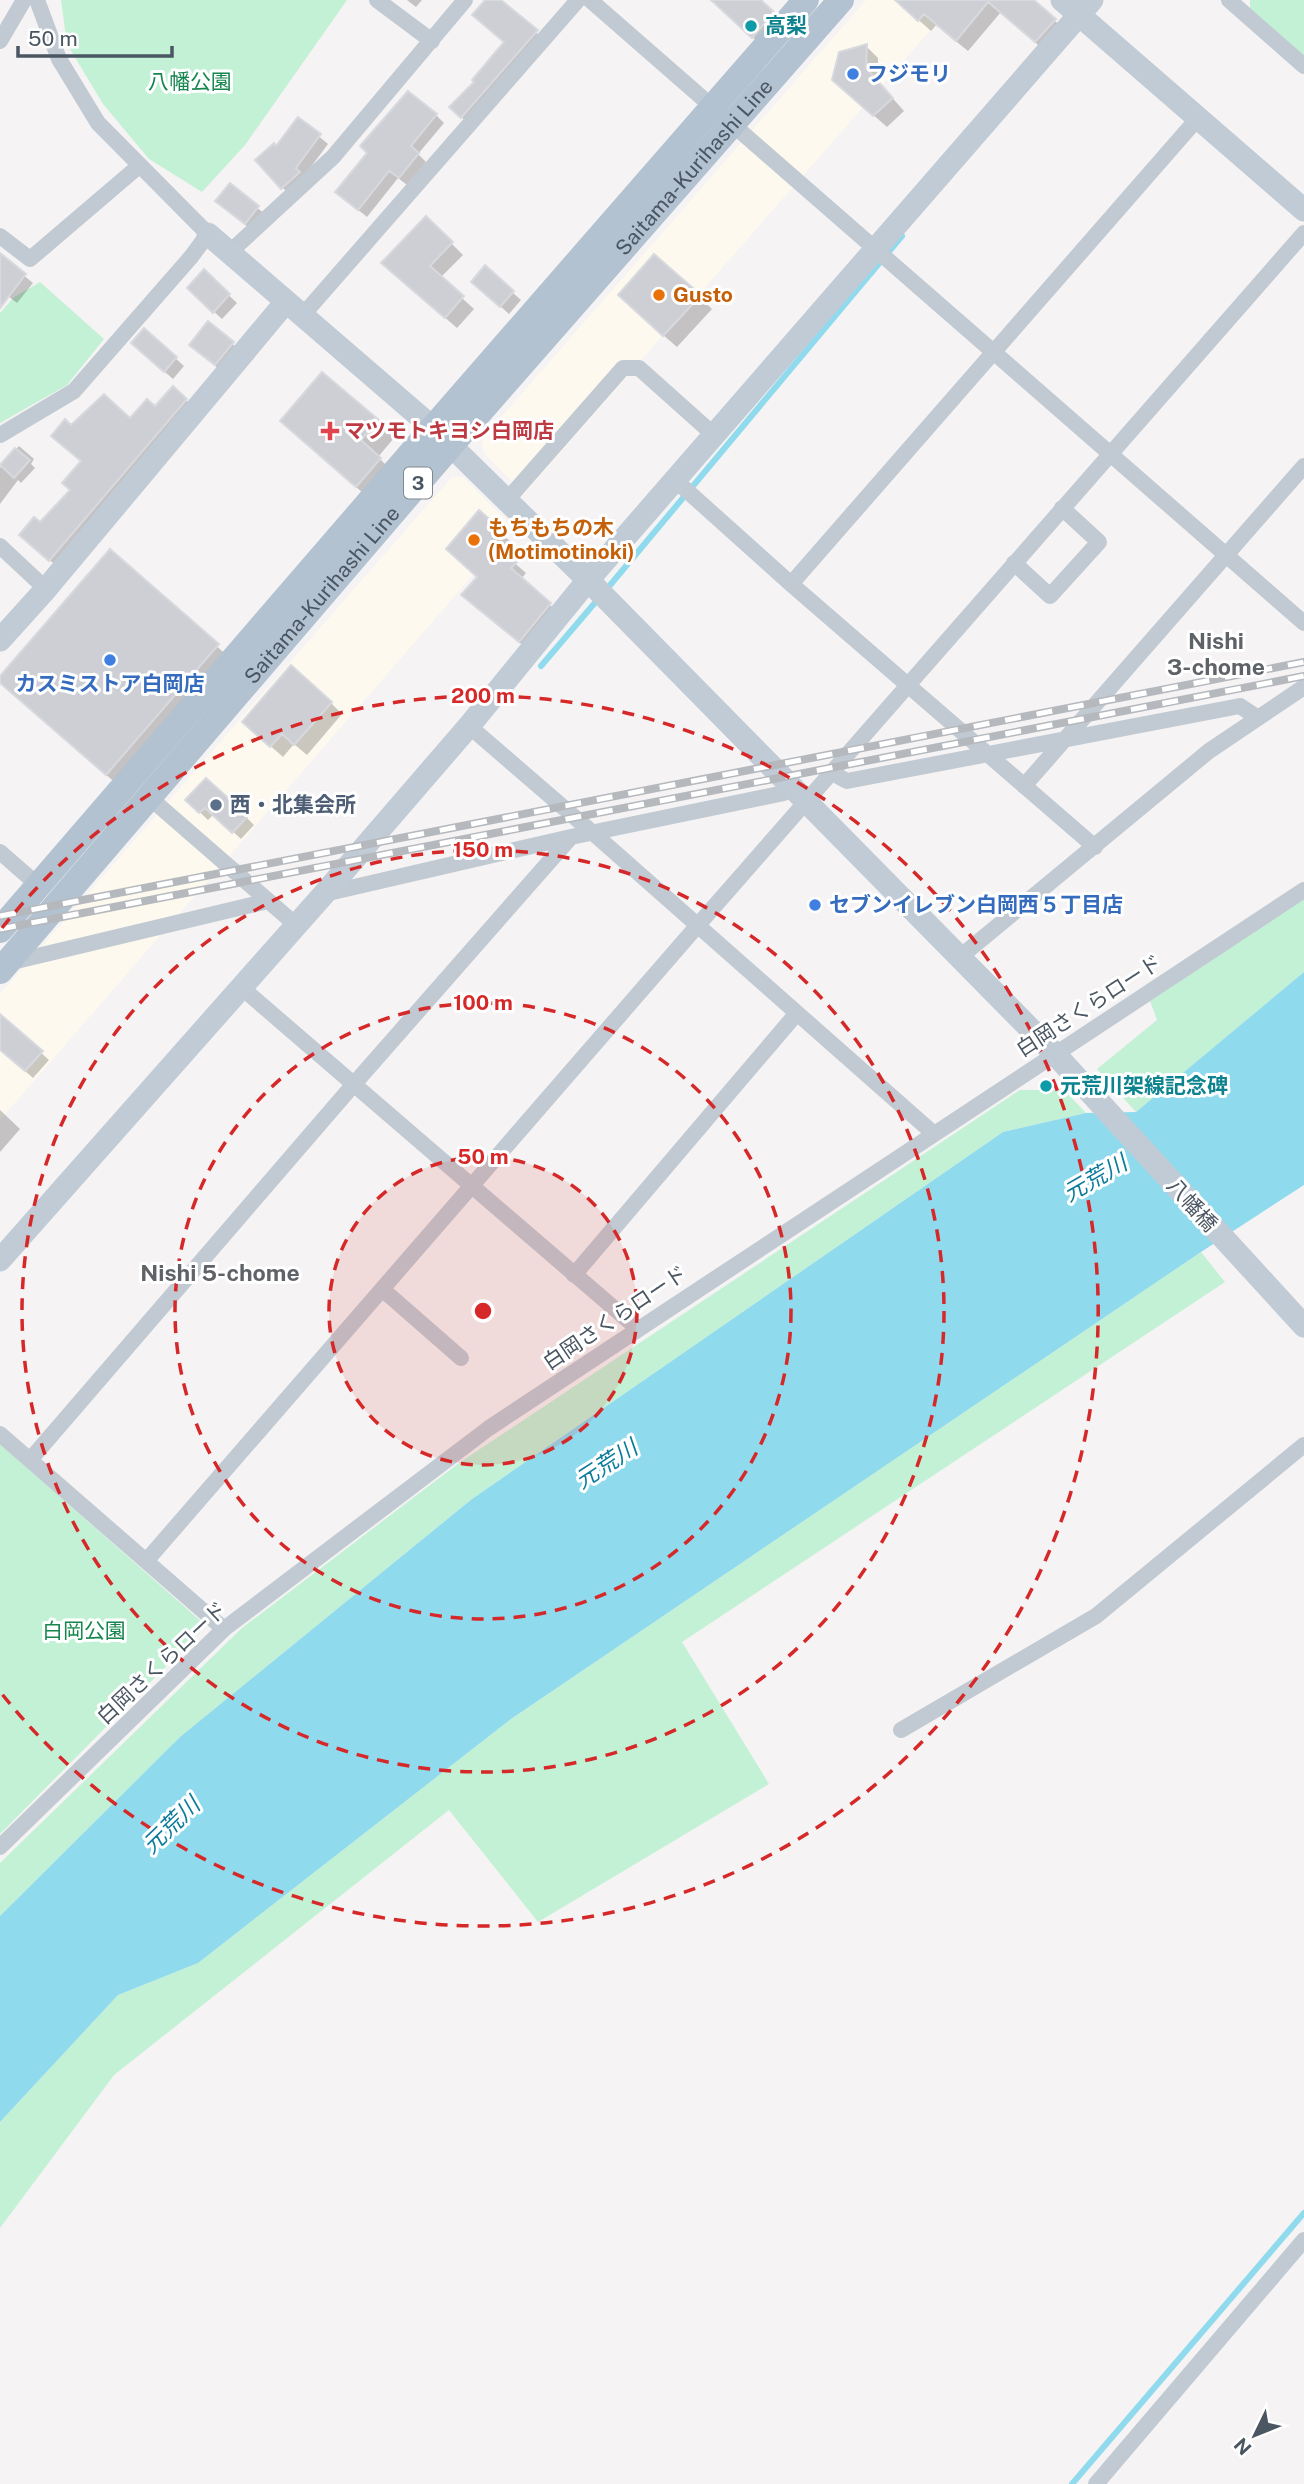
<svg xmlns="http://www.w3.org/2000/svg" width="1304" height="2484" font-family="'Public Sans','Noto Sans JP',sans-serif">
<rect width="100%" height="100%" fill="#f5f3f3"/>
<path fill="#fdf9ef" d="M866 0H957L524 494 483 452 482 439Z
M452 477H463L514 528 0 1120V994Z"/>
<path fill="#c3f1d5" d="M61 0H347L245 145 202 192 149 159 103 104 67 44Z
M1250 0H1304V56L1250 8Z
M40 282 104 339 67 385 0 423V313L13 298Z
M1304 899V972L1136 1112 1097 1069 1157 1020 1150 1001Z
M1020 1090H1064L1086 1113 1003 1132 472 1499 180 1737 0 1916V1863L242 1628 459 1463Z
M1201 1252 1225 1282 682 1642 769 1784 538 1922 449 1810 114 2075 0 2228V2122L118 1995 198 1963 511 1719Z
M0 1444 203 1623 201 1631 0 1834Z"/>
<path fill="#90daee" d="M1304 972V1185L1201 1252 511 1719 198 1963 118 1995 0 2122V1916L180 1737 472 1499 1003 1132 1086 1113 1136 1112Z"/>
<path fill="#0003" d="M407 0H422L416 7Z
M488 0H498L547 42 472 128 452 107 476 82 506 43Z
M713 0H758L785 26 765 49Z
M905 0H1032L1066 31 1047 53 1001 12 968 51 936 25 931 31 913 15Z
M866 46 878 58V82L904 111 887 127 847 92Z
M436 115 444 123 418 154 426 162 407 185 398 178 367 217 346 200Z
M298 119 328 144 290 195 282 187 277 148Z
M230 185 266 215 253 231 225 209Z
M426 218 463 255 440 278 474 309 457 328 395 274Z
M0 256 33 283 17 303 0 290Z
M485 268 521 300 509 314 481 289Z
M204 272 237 303 222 319 197 296Z
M699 296 712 309 677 347 632 308Z
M208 324 241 351 223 372 199 353Z
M144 330 184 366 173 379 141 351Z
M186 400 193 407 58 567 29 543 40 525 72 490 83 462 72 427 130 420 155 409Z
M282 421 377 422 394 438 378 457 396 475 373 502Z
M19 446 34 459 31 464 35 468 21 483 18 480 0 504V468Z
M480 513 512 543 503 553 526 573 521 579 560 614 530 651 474 605 479 577Z
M110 552 230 658 119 786 0 681Z
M331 703 342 714 307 755 294 744 283 757 256 733Z
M187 800 246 817 254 825 241 839 214 814 208 820Z
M0 1016 49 1060 33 1078 0 1049Z
M0 1110 20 1129 0 1152Z"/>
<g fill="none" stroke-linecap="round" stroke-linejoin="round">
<path stroke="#90daee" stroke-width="6" d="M606 590 902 236
M541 666 599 598
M1072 2484 1304 2213"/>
</g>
<path fill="#cdcfd5" stroke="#d7d9de" stroke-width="2" d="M485 0H501L538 30 461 118 449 107 474 82 472 80 504 42 472 15Z
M711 0H761L774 12 752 38Z
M895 0H1034L1056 19 1035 42 988 2 956 41 924 14 918 21Z
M867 44 866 68 893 98 873 116 832 80 839 52Z
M408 91 437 114 411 146 419 153 399 178 389 171 358 210 335 192 367 153 360 146Z
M298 117 321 134 296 168 300 172 281 189 255 160 274 143 276 146Z
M230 183 259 206 245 224 215 201Z
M426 216 453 242 430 266 464 296 445 318 381 263Z
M0 253 26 274 0 308Z
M654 254 701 295 663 336 618 295Z
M485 265 514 291 500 307 471 282Z
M204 269 230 294 213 313 187 288Z
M208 321 234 342 215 365 189 345Z
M144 328 177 357 164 372 131 343Z
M322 372 379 420 361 440 381 458 356 487 280 421Z
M173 386 187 399 49 561 19 535 34 517 40 522 70 490 62 483 81 461 51 436 65 419 71 425 104 394 130 418 147 399 155 406Z
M15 448 30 460 14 478 0 465Z
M479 510 503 531 494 542 517 562 511 568 551 603 519 642 461 595 477 577 446 549Z
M110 549 219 644 106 775 0 683V676Z
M291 665 332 702 294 745 282 734 270 747 242 722Z
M206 778 248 816 232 833 205 808 199 813 185 800Z
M0 1014 43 1051 25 1071 0 1050Z"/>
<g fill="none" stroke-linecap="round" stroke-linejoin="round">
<path stroke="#c1cad2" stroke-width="16" d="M377 0 432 41
M590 0 1304 623
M1229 0 1304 66
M0 41 24 0
M0 236 30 259 139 166
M230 252 333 157 465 0
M302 316 578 0
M0 435 74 391 191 257 208 234 98 123 59 59 37 0
M675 480 791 584 1095 847
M507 500 623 368H639L714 435
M0 546 46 589
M1014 563 1050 596 1099 542 1062 508
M791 584 1198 118
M469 726 593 833 933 1133
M832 773 847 781 1240 706 1258 718
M1024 786 1304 466
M150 798 296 925
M0 852 39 886
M324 894 571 837 784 793 791 787
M960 957 1209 751 1304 687
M8 963 268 901
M242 988 637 1328
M574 1275 797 1013
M382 1289 461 1358
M0 1434 224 1629
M30 1460 354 1084 571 837
M147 1560 698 925 1304 233
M901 1730 1096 1616 1304 1445
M0 1847 224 1629 489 1428 1304 890
M1096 2484 1304 2240"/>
<path stroke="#c1cbd6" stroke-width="23" d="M1062 0 1304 210
M208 234 433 428 588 580 1055 1054 1304 1326
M0 640 46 589 285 303
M0 1260 324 894 469 726 588 580 1092 0"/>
<g stroke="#b3c2d1" stroke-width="26">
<path d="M0 930 433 428 806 0"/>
<path id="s1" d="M0 971 450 446 841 0"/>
</g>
<g stroke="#b5b8bd" stroke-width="8">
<path id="rail" d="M0 916 1304 662
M0 929 1304 676"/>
</g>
<use href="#rail" stroke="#fff" stroke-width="5" stroke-dasharray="16" stroke-linecap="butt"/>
</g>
<circle cx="483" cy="1311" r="154" fill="#d62828" fill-opacity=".12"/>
<g fill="none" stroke="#d62828" stroke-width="3.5" stroke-dasharray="12 9">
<circle cx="483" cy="1311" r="154"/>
<circle cx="483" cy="1311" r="308"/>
<circle cx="483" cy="1311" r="461"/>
<path d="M2 928A615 615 0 1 1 2 1694"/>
</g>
<g fill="#0f9aa8" stroke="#fff" stroke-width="2.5">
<circle cx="751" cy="26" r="7"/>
<circle cx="1046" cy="1086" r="7"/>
</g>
<g fill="#3f7fe0" stroke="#fff" stroke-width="2.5">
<circle cx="853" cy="74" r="7"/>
<circle cx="110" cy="660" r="7"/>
<circle cx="815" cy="905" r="7"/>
</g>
<g fill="#e8710a" stroke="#fff" stroke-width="2.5">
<circle cx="659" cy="295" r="7"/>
<circle cx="474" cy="540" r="7"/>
</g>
<path fill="#e0444e" stroke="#fff" stroke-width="2.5" d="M326.5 420.5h7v7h7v7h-7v7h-7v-7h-7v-7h7z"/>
<circle fill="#5c6f8a" stroke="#fff" stroke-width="2.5" cx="216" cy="805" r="7"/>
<g text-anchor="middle" stroke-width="6" stroke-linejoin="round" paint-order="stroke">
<rect fill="#fff" stroke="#808990" stroke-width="2" x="404" y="467.5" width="28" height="31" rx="5"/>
<g font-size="19" font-weight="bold" fill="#4a5661">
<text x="418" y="490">3</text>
</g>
<g font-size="21" font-weight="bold" fill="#0d838f" stroke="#fff" text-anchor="start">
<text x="765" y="33">高梨</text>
<text x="1060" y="1093">元荒川架線記念碑</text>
</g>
<g font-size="21" font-weight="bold" fill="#366cbe" stroke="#fff" text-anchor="start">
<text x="867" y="81">フジモリ</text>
<text x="110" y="691" text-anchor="middle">カスミストア白岡店</text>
<text x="829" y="912">セブンイレブン白岡西５丁目店</text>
</g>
<g font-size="21" fill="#17864f" stroke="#fff">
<text x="190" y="89">八幡公園</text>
<text x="84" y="1638">白岡公園</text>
</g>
<g font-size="21" fill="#4a5661" stroke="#fff">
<text dy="7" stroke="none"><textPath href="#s1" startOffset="1062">Saitama-Kurihashi Line</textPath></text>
<text dy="7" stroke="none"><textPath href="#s1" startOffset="495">Saitama-Kurihashi Line</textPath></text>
<text transform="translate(1089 1006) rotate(-33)" y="7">白岡さくらロード</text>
<text transform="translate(1192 1205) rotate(48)" y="7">八幡橋</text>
<text transform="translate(615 1318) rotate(-34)" y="7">白岡さくらロード</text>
<text transform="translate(162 1663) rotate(-43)" y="7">白岡さくらロード</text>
</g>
<g font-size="21" font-weight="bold" fill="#c56008" stroke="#fff" text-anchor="start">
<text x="673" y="302">Gusto</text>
<text x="488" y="535">もちもちの木<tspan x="488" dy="24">(Motimotinoki)</tspan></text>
</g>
<g font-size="21" font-weight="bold" fill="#be3a42" stroke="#fff" text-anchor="start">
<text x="344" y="438">マツモトキヨシ白岡店</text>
</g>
<g font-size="21" font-weight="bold" fill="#4e5e75" stroke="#fff" text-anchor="start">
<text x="230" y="812">西・北集会所</text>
</g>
<g font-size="23" font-weight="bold" fill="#5f6368" stroke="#fff">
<text x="1216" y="649">Nishi<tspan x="1216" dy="26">3-chome</tspan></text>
<text x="220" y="1281">Nishi 5-chome</text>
</g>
<g font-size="23" font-style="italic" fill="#0c7c9b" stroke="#fff">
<text transform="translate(1095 1178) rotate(-30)" y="8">元荒川</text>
<text transform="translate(606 1464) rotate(-33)" y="8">元荒川</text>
<text transform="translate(171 1825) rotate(-44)" y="8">元荒川</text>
</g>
</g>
<circle cx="483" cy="1311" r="10" fill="#d62828" stroke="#fff" stroke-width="3.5"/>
<g font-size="21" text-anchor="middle" font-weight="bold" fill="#d62828" stroke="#fff" stroke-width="6" stroke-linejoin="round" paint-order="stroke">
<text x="483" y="703">200 m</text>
<text x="483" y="857">150 m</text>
<text x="483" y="1010">100 m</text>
<text x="483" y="1164">50 m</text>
</g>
<g transform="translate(1255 2435) rotate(227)" stroke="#ffffff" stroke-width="5" paint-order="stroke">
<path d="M0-5L12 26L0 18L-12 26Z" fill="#4a5661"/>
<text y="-10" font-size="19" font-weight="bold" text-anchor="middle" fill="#4a5661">N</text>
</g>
<path d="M18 46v10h154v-10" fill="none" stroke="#4a5661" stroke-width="3.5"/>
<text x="28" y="46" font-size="21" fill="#4a5661" stroke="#ffffff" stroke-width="5" paint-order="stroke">50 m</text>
</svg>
